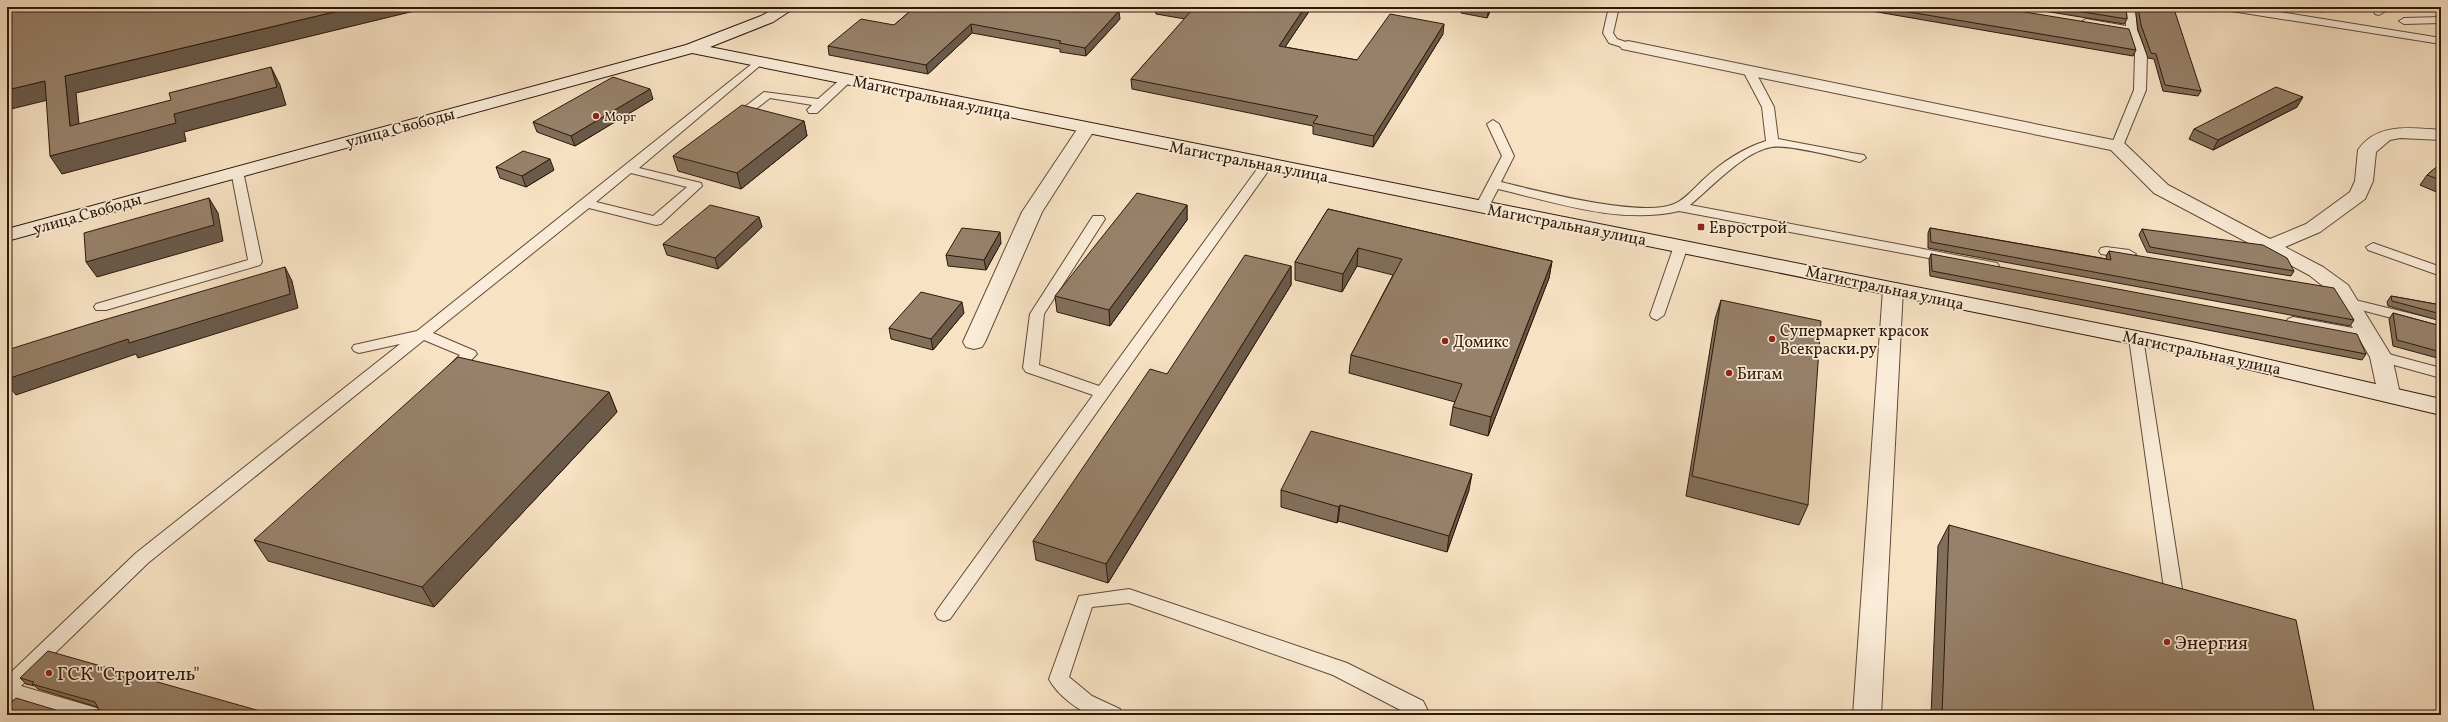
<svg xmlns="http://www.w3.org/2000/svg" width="2448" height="722" font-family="Vollkorn,serif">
<rect width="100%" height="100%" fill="#f7e2c3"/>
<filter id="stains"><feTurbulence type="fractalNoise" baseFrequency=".005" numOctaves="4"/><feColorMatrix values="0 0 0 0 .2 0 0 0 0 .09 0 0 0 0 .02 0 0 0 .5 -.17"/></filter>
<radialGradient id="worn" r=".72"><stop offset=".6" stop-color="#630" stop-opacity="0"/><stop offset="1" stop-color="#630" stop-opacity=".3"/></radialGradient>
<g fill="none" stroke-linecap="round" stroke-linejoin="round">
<g stroke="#604a38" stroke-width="2">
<path id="service" d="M1609 7H1619L1613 33 1617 39 1632 44V48L1628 49 1609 43 1603 33Z
M2125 7H2135L2137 30 2147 54 2146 90 2123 146 2117 150 2111 146 2134 90 2135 54 2127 32 2086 25 2081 22 2086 19 2126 26Z
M2220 7H2267V10L2441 38V44L2225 10Z
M2373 7H2383L2384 12 2379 15 2375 14Z
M2441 17V23L2404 24 2399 21 2404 18Z
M758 59 762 60V64L639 168 701 183 702 186 661 224 656 225 589 208 433 333 475 351 477 354 456 376H446L443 372 460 355 424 340 148 563 21 686 100 709 103 715H65L7 698V676L136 553 400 344 359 353 354 351 352 348 354 345 417 331ZM631 173 687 187 653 216 596 202Z
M1749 68 1755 71 1774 107 1778 139 1852 153 1864 155 1866 158 1860 162C1841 158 1789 144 1772 147 1744 151 1711 188 1690 205L1992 262 1997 263 1999 266 1997 269 1992 270 1679 211C1621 225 1554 202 1498 189L1487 210 1482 211 1475 207 1502 156 1487 124 1493 120 1499 124 1514 156 1501 182C1538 191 1641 218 1674 204 1685 200 1695 187 1704 179 1721 163 1743 148 1766 141L1762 107 1743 71Z
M846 77 852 80 850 82 817 113H809L807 110 812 105 770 98 739 122H731L729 119 764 92 818 99 842 78Z
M1267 160 1273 164 950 619 944 621 938 619 935 614 938 609 1093 395 1026 372 1023 368 1030 314 1093 216H1103L1105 219 1044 314 1039 365 1099 386 1263 161Z
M237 167 243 171 262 262 260 265 106 310H96L94 307 96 304 248 260 231 171Z
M1681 242 1688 246 1664 315 1657 320 1652 318 1650 315 1674 246Z
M2373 243 2441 267V276L2368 250 2366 247Z
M2106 247 2129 250 2136 254 2129 258 2101 254 2099 251 2101 248Z
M2351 299 2441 321V331L2346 306 2344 303 2346 300Z
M2293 317 2369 331 2376 336 2369 341 2288 325 2286 322 2288 319Z
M2136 333 2143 338 2182 589 2179 594 2173 596 2167 594 2164 589 2129 338Z
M2381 352 2441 368V378L2376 360 2374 357Z
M1129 589 1347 663 1423 701 1430 715H1410L1333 675 1129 603 1092 607 1069 677 1092 696 1120 709 1123 715C1114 715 1104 716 1095 715 1079 713 1056 693 1049 679L1079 596Z"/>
</g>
<g stroke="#604a38" stroke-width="2">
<path id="minor" d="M1628 41 2123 142 2168 185 2270 239 2306 224 2350 192 2355 181 2358 150C2377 122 2412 128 2441 130V140L2400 138 2390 140 2376 152 2373 181 2365 199 2320 232 2285 247 2323 267 2348 285 2392 357 2400 394 2397 399 2389 402 2381 399 2378 394 2370 357 2333 294 2309 275 2154 193 2111 150 1622 49 1620 46 1622 43Z
M1086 124 1092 125 1095 129 1042 212 985 342 982 347 974 349 966 347 963 342 1022 212 1080 125Z
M1893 283 1900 284 1903 289 1881 715H1853L1883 289 1886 284Z"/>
</g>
<g stroke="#2e180a" stroke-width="2">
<path id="secondary" d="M777 7H796L773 22 710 47 2192 342 2441 399V415L2192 356 692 53 7 241V229L686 45 761 16Z"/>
</g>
<use href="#service" fill="#faecd8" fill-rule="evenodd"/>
<use href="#minor" fill="#faecd8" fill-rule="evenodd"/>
<use href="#secondary" fill="#faecd8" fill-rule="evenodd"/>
</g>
<path fill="#826f5b" stroke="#2e180a" d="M915 7H1104L1102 8 1120 19 1086 56 1060 52V49L972 33 928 74 829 55 828 46 894 25Z
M1155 7H1312L1285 47 1357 60 1443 34 1373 147 1313 134V126L1132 89 1131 79 1185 19 1156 14Z
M1461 7H1492L1487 18 1461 13Z
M1848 7H1994L2136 50 2133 56Z
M2019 7H2126L2127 19 2124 24Z
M2135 7H2159L2201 91 2198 96 2163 91 2154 59 2148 58 2138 30Z
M2295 7H2324L2322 12Z
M2437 7H2441V13Z
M653 99 575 146 537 132 533 122Z
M2297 107 2213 150 2189 139 2194 129Z
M804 121 807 136 741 189 678 171 673 156Z
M2441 163V194L2420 185 2427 175Z
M496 167 554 170 526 187 500 178Z
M1187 205V220L1110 326 1057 312 1055 296Z
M1328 209 1552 261 1549 278 1488 436 1450 425 1453 407 1455 402 1349 373 1351 355 1393 275 1357 266 1342 292 1295 280V262Z
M759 217 762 227 718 269 667 255 663 244Z
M1930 228 2107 259 2106 256 2109 251 2354 320 2350 326 1928 248V233Z
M2142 229 2294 271 2291 276 2147 252 2139 235Z
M1001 243 986 270 948 266 946 255Z
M1931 254 2366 354 2362 360 1930 276 1929 260Z
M1291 266V285L1108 583 1036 560 1033 541 1167 374Z
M2391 296 2441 305V321L2388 306 2387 302Z
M1721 300 1808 505 1799 525 1686 496 1715 319Z
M964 313 933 350 891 339 889 328Z
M2393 313 2441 326V359L2393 346 2389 319Z
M609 392 617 412 434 607 268 561 254 540Z
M1281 490H1469L1447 552 1338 521 1337 523 1281 507Z
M1949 525 2315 715H1931L1938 546Z
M20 678 274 715 99 710 97 707 38 689 35 686 26 684Z"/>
<path fill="#6a5a4a" stroke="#2e180a" d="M355 7H431L76 93 81 144 70 126 65 76Z
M1305 7H1312L1279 56V46Z
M1489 7H1492L1487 18 1489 8Z
M1119 11 1120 19 1086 56 1085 48Z
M971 24 972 33 928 74 926 65Z
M1444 24 1443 34 1373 147 1374 136Z
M271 67 280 85 286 105 184 132 186 141 62 174 50 156 174 114Z
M45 81 56 98 7 110V90Z
M650 89 653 99 575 146 571 136Z
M2303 97 2297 107 2213 150 2218 140Z
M804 121 807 136 741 189 737 173Z
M550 159 554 170 526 187 522 176Z
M209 198 218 213 223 241 97 277 86 262Z
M1187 205V220L1110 326 1109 310Z
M759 217 762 227 718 269 715 258Z
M1000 232 1001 243 986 270 984 260Z
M1358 248 1357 266 1342 292 1343 274Z
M1552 261 1549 278 1488 436 1491 417Z
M1291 266V285L1108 583 1106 564Z
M285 267 292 281 298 308 138 358 136 354 16 395 7 384V379Z
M962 302 964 313 933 350 931 339Z
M609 392 617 412 434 607 422 587Z
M1472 474 1469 490 1447 552 1449 536Z
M1340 505 1338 521 1337 523 1339 507Z"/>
<path fill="#97816a" stroke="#2e180a" d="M7 7H355L65 76 70 126 171 100 169 93 271 67 277 87 174 114 176 123 50 156 45 81 7 90Z
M915 7H1095L1119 11 1085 48 1059 43 1061 41 971 24 926 65 828 46 861 19 894 25Z
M1172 7H1305L1279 46 1357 60 1390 14 1444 24 1374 136 1313 123 1318 116 1131 79 1192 10Z
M1879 7H1994L2129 29 2136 50Z
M2051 7H2126L2127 19Z
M2138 7H2159L2174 9 2201 91 2165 85 2156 54 2151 53 2141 25Z
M613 77 650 89 571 136 533 122Z
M2276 87 2303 97 2218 140 2194 129Z
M742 105 804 121 737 173 673 156Z
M523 151 550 159 522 176 496 167Z
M2441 163V180L2427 175Z
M1137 193 1187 205 1109 310 1055 296Z
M209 198 214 225 86 262 84 233Z
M710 205 759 217 715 258 663 244Z
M1328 209 1552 261 1491 417 1453 407 1462 384 1351 355 1402 259 1358 248 1343 274 1295 262Z
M962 228 1000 232 984 260 946 255Z
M1930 228 2111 260 2109 251 2334 288 2354 320 1931 242Z
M2142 229 2263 245 2287 258 2294 271 2150 247Z
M1931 254 2357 334 2366 354 1932 271Z
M1245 255 1291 266 1106 564 1033 541 1150 369 1167 374Z
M285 267 290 294 129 343 128 339 7 379V350L90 324Z
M921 292 962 302 931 339 889 328Z
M2391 296 2441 305V314L2392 301Z
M1721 300 1821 321 1808 505 1692 476Z
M2393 313 2441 326V352L2397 340Z
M458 357 609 392 422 587 254 540Z
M1311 431 1472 474 1449 536 1340 505 1339 507 1281 490Z
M1949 525 2296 620 2315 715H1942Z
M48 651 274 715H7V706L16 698 59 711 99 710 95 702 32 684 34 682 20 678Z"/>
<g fill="#8f2418" stroke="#faecd8" stroke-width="1.5">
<circle cx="596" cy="116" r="4"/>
<rect x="1697" y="223" width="8" height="8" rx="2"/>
<circle cx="1772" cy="339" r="4"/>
<circle cx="1445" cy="341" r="4"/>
<circle cx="1729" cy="373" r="4"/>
<circle cx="2167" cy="642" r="4"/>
<circle cx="49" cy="673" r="4"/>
</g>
<g text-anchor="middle" stroke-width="3.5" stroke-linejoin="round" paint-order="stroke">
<g font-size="13" fill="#2e180a" stroke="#faecd8" text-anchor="start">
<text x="604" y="121">Морг</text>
</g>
<g font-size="16" fill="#2e180a" stroke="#faecd8">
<text transform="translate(932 97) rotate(12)" y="6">Магистральная улица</text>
<text transform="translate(400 127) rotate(-15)" y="6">улица Свободы</text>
<text transform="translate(1249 161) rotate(11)" y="6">Магистральная улица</text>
<text transform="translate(87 213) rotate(-16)" y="6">улица Свободы</text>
<text transform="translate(1567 224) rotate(11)" y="6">Магистральная улица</text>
<text transform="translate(1885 287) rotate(12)" y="6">Магистральная улица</text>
<text transform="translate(2202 352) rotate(12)" y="6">Магистральная улица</text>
</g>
<g font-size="16" fill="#2e180a" stroke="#faecd8" text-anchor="start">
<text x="1709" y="233">Еврострой</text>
<text x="1780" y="336">Супермаркет красок<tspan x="1780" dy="18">Всекраски.ру</tspan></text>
<text x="1453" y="347">Домикс</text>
<text x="1737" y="379">Бигам</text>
</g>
<g font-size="19" fill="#2e180a" stroke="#faecd8" text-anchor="start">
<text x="2175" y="649">Энергия</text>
<text x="57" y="680">ГСК "Строитель"</text>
</g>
</g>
<rect width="2448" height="722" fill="none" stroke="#f7e2c3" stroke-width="24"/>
<rect x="8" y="8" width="2432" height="706" fill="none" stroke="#2e180a" stroke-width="2"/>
<rect x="12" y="12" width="2424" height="698" fill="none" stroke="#2e180a"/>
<rect width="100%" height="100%" filter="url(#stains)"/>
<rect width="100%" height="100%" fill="url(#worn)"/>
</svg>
